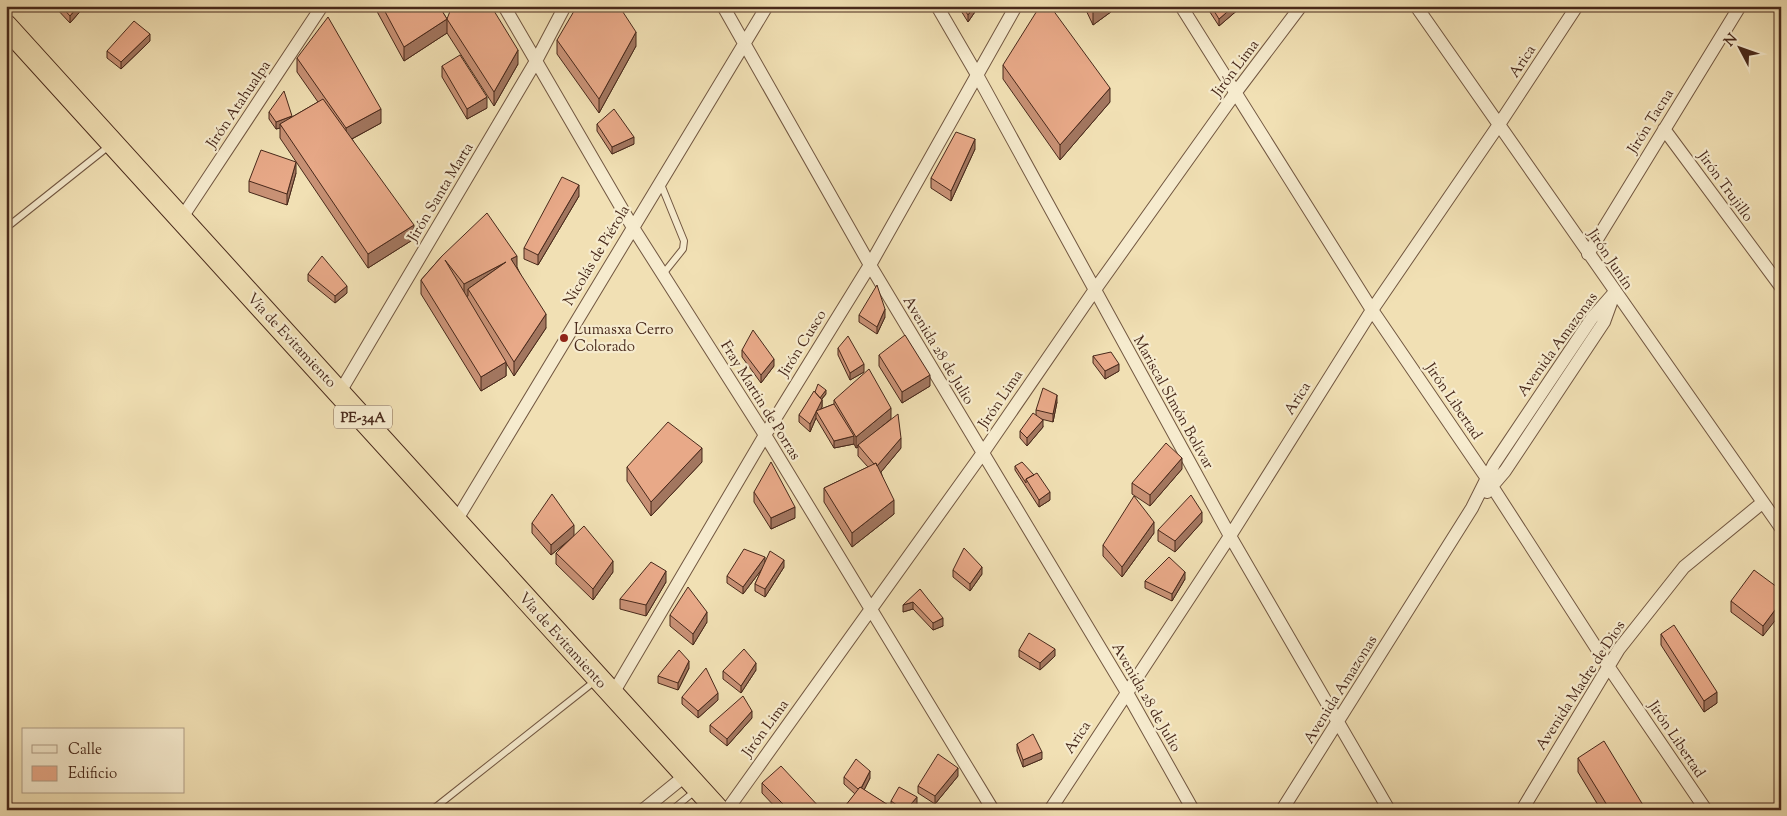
<svg xmlns="http://www.w3.org/2000/svg" width="1787" height="816" font-family="'Sorts Mill Goudy',serif">
<rect width="100%" height="100%" fill="#f1e0b4"/>
<filter id="stains"><feTurbulence type="fractalNoise" baseFrequency=".004" numOctaves="4"/><feColorMatrix values="0 0 0 0 .2 0 0 0 0 .09 0 0 0 0 .02 0 0 0 .5 -.17"/></filter>
<radialGradient id="worn" r=".72"><stop offset=".6" stop-color="#630" stop-opacity="0"/><stop offset="1" stop-color="#630" stop-opacity=".3"/></radialGradient>
<g fill="none" stroke-linecap="round" stroke-linejoin="round">
<g stroke="#725741" stroke-width="8">
<path id="lane" d="M660 182 684 241 683 249 663 274
M6 228 109 146
M432 810 595 681
M672 810 695 791"/>
</g>
<g stroke="#725741" stroke-width="14">
<path id="street" d="M504 6 632 226 765 435 993 810
M723 6 870 265 1126 691 1193 810
M937 6 976 73 1230 536 1389 810
M1181 6 1372 310 1486 477 1608 666 1706 810
M1416 6 1781 528
M1664 129 1781 287
M181 219 322 6
M1588 254 1740 6
M340 392 536 61 565 6
M1487 492 1505 471 1604 322 1612 300
M456 521 767 6
M612 695 765 435 870 265 1016 6
M643 810 686 775
M727 810 982 454 1094 291 1236 92 1301 6
M1050 810 1230 536 1372 310 1498 126 1577 6
M1282 810 1472 508 1494 464 1592 318 1614 293
M1522 810 1619 649 1684 567 1762 503"/>
</g>
<g stroke="#48291b" stroke-width="24">
<path id="highway" d="M6 26 718 810"/>
</g>
<use href="#lane" stroke="#f6ebce" stroke-width="6"/>
<use href="#street" stroke="#f6ebce" stroke-width="12"/>
<use href="#highway" stroke="#f1e0b4" stroke-width="22"/>
</g>
<path fill="#c89175" stroke="#48291b" d="M54 6H84V7L70 23Z
M374 6H439L447 19 518 64 494 106 447 33 404 61Z
M958 6H979L968 22Z
M1084 6H1119L1093 25Z
M1206 6H1240V8L1219 26Z
M557 40 636 46 599 113 557 54Z
M150 41 121 69 107 58V51Z
M297 58 381 123 352 139 414 239 368 268 280 138V128L276 129 269 119V112L292 117 318 102 297 72Z
M1003 65 1110 102 1060 160 1003 79Z
M442 66 487 108 467 119 442 77Z
M597 124 634 144 612 154 597 131Z
M975 149 951 201 931 188V178Z
M296 173 287 205 249 192V181Z
M579 196 538 265 524 259V248Z
M442 256 517 267 546 328 514 376 506 363V376L481 391 421 294V280Z
M308 274 347 293 335 303 308 281Z
M859 315 885 317 877 334 859 322Z
M838 348 864 372 850 380 838 355Z
M742 350 774 366 761 383 742 357Z
M879 355 930 386 902 403 879 366Z
M1093 356 1119 371 1105 379 1093 363Z
M815 392 826 394 822 399V407L821 409 834 404V400L891 419 875 432 901 448 881 472 894 514 852 547 824 502V488L868 467 858 456V447L856 448 854 444 834 448 816 418 810 432 799 422V415Z
M1057 402 1053 422 1041 419 1043 427 1027 446 1020 438V431L1036 416V410Z
M702 462 651 516 627 481V467Z
M1015 466 1050 500 1039 507 1015 470Z
M1182 469 1150 506 1132 494V483Z
M754 492 795 518 771 529 754 502Z
M1202 522 1175 552 1158 541V530Z
M532 523 574 536 613 572 593 600 556 564V553L574 536 551 555 532 533Z
M1154 533 1122 577 1103 556V545Z
M765 562 784 567 765 597 755 591V584L762 569 743 594 727 583V576Z
M953 570 982 574 970 591 953 577Z
M1185 579 1172 601 1145 588V581Z
M666 582 646 616 620 609V599Z
M920 589 943 626 933 630 913 609 903 612Z
M1781 590 1763 636 1731 612V601Z
M670 615 707 622 693 645 670 626Z
M1661 634 1717 703 1704 712 1661 645Z
M1019 650 1055 656 1040 670 1019 657Z
M689 668 678 690 658 683V676Z
M756 670 741 693 723 679V671Z
M682 697 718 700 698 718 682 704Z
M752 718 727 746 710 732V725Z
M1017 744 1042 759 1023 767 1017 751Z
M1578 758 1646 810H1601L1578 772Z
M958 776 935 804 918 793V786Z
M844 777 870 778 864 790 891 807V801L917 804 912 810H842L855 794 844 784Z
M762 783 822 810H778L762 793Z"/>
<path fill="#a2765f" stroke="#48291b" d="M78 6H84V7L70 23V16Z
M974 6H979L968 22V15Z
M1099 6H1119L1093 25V10Z
M1234 6H1240V8L1219 26V19Z
M447 19V33L404 61V47Z
M636 32V46L599 113V99Z
M150 34V41L121 69V62Z
M518 50V64L494 106V92Z
M1110 88V102L1060 160V145Z
M487 97V108L467 119V109Z
M381 109V123L346 142V128Z
M292 116 282 127 280 124V128L276 129V122Z
M634 137V144L612 154V147Z
M975 139V149L951 201V191Z
M296 162V173L287 205V194Z
M579 185V196L538 265V255Z
M414 225V239L368 268V254Z
M517 256V270L511 259Z
M506 262 468 289V296L464 298V284Z
M347 286V293L335 303V296Z
M885 309V317L877 334V327Z
M546 314V328L514 376V362Z
M774 359V366L761 383V375Z
M506 362V376L481 391V377Z
M864 364V372L850 380V373Z
M1119 364V371L1105 379V371Z
M930 375V386L902 403V392Z
M826 390V394L818 403V400Z
M1057 395V402L1053 422V414Z
M822 400V407L818 414 816 411Z
M891 408V419L858 446V445V447L856 448V437Z
M816 411V418L810 432V424Z
M1043 420V427L1027 446V438Z
M854 436V444L834 448V441Z
M901 438V448L876 478V467Z
M702 448V462L651 516V502Z
M1182 458V469L1150 506V495Z
M1050 492V500L1039 507V500Z
M894 500V514L852 547V533Z
M795 507V518L771 529V518Z
M1202 512V522L1175 552V541Z
M1154 522V533L1122 577V567Z
M574 525V536L551 555V545Z
M765 557V565L743 594V587Z
M784 560V567L765 597V589Z
M613 561V572L593 600V589Z
M982 567V574L970 591V584Z
M666 571V582L646 616V605Z
M1185 572V579L1172 601V594Z
M913 602V609L903 612V605Z
M1781 602V613L1763 636V626Z
M707 612V622L693 645V634Z
M943 618V626L933 630V623Z
M1055 649V656L1040 670V663Z
M689 661V668L678 690V683Z
M756 663V670L741 693V686Z
M1717 692V703L1704 712V701Z
M718 693V700L698 718V711Z
M752 711V718L727 746V739Z
M1042 752V759L1023 767V760Z
M958 768V776L935 804V796Z
M870 771V778L860 798V791Z
M917 797V804L912 810H906Z"/>
<path fill="#e8a988" stroke="#48291b" d="M61 6H78L70 16Z
M382 6H439L447 19 404 47Z
M452 6H491L518 50 494 92 447 19Z
M577 6H619L636 32 599 99 557 40Z
M962 6H974L968 15Z
M1040 6H1050L1110 88 1060 145 1003 65Z
M1091 6H1099L1093 10Z
M1211 6H1234L1219 19Z
M328 17 381 109 346 128 297 58Z
M134 21 150 34 121 62 107 51Z
M460 55 487 97 467 109 442 66Z
M284 91 292 116 276 122 269 112Z
M323 99 414 225 368 254 280 124Z
M614 109 634 137 612 147 597 124Z
M956 132 975 139 951 191 931 178Z
M261 150 296 162 287 194 249 181Z
M562 177 579 185 538 255 524 248Z
M487 213 517 256 511 259 546 314 514 362 468 289 506 262 464 284 445 260 506 362 481 377 421 280 442 256Z
M322 256 347 286 335 296 308 274Z
M877 285 885 309 877 327 859 315Z
M753 330 774 359 761 375 742 350Z
M905 335 930 375 902 392 879 355Z
M848 336 864 364 850 373 838 348Z
M1111 352 1119 364 1105 371 1093 356Z
M869 369 891 408 856 437 834 400Z
M818 384 826 390 820 398 815 392Z
M1043 388 1057 395 1053 414 1036 410Z
M814 391 822 400 810 424 799 415Z
M834 404 854 436 834 441 816 411Z
M1033 413 1043 420 1027 438 1020 431Z
M898 414 901 438 877 466 876 463 874 464 858 445Z
M668 422 702 448 651 502 627 467Z
M1166 443 1182 458 1150 495 1132 483Z
M771 462 795 507 771 518 754 492Z
M1022 462 1034 475 1026 479V483L1015 466Z
M876 463 894 500 852 533 824 488Z
M1037 473 1050 492 1039 500 1026 479Z
M552 494 574 525 551 545 532 523Z
M1191 495 1202 512 1175 541 1158 530Z
M1134 496 1154 522 1122 567 1103 545Z
M584 526 613 561 593 589 556 553Z
M964 548 982 567 970 584 953 570Z
M744 549 765 557 743 587 727 576Z
M770 551 784 560 765 589 755 584Z
M1169 557 1185 572 1172 594 1145 581Z
M651 562 666 571 646 605 620 599Z
M1754 570 1781 590V602L1763 626 1731 601Z
M688 587 707 612 693 634 670 615Z
M920 589 943 618 933 623 913 602 903 605Z
M1674 625 1717 692 1704 701 1661 634Z
M1029 633 1055 649 1040 663 1019 650Z
M744 649 756 663 741 686 723 671Z
M679 650 689 661 678 683 658 676Z
M706 668 718 693 698 711 682 697Z
M743 696 752 711 727 739 710 725Z
M1033 734 1042 752 1023 760 1017 744Z
M1604 741 1646 810H1610L1578 758Z
M938 754 958 768 935 796 918 786Z
M856 759 870 771 861 788 860 787 858 789 844 777Z
M781 766 822 810H789L762 783Z
M860 787 896 810H842Z
M899 787 917 797 906 810H904L891 801Z"/>
<circle fill="#8f2418" stroke="#f6ebce" stroke-width="2" cx="564" cy="338" r="5"/>
<g text-anchor="middle" stroke-width="4.5" stroke-linejoin="round" paint-order="stroke">
<rect fill="#f6ebce" stroke="#7c6351" stroke-width="1" x="334" y="405.5" width="58" height="23" rx="4"/>
<g font-size="14" font-weight="bold" fill="#48291b">
<text x="363" y="422">PE-34A</text>
</g>
<g font-size="15" fill="#48291b" stroke="#f6ebce">
<text transform="translate(1522 61) rotate(-57)" y="5">Arica</text>
<text transform="translate(1235 68) rotate(-53)" y="5">Jirón Lima</text>
<text transform="translate(238 104) rotate(-56)" y="5">Jirón Atahualpa</text>
<text transform="translate(1650 121) rotate(-58)" y="5">Jirón Tacna</text>
<text transform="translate(1726 186) rotate(54)" y="5">Jirón Trujillo</text>
<text transform="translate(440 192) rotate(-59)" y="5">Jirón Santa Marta</text>
<text transform="translate(596 255) rotate(-59)" y="5">Nicolás de Piérola</text>
<text transform="translate(1611 259) rotate(56)" y="5">Jirón Junín</text>
<text transform="translate(292 340) rotate(47)" y="5">Vía de Evitamiento</text>
<text transform="translate(802 343) rotate(-58)" y="5">Jirón Cusco</text>
<text transform="translate(1557 344) rotate(-54)" y="5">Avenida Amazonas</text>
<text transform="translate(939 350) rotate(59)" y="5">Avenida 28 de Julio</text>
<text transform="translate(1297 398) rotate(-58)" y="5">Arica</text>
<text transform="translate(1000 399) rotate(-56)" y="5">Jirón Lima</text>
<text transform="translate(761 400) rotate(58)" y="5">Fray Martin de Porras</text>
<text transform="translate(1454 401) rotate(56)" y="5">Jirón Libertad</text>
<text transform="translate(1174 402) rotate(61)" y="5">Mariscal SImón Bolívar</text>
<text transform="translate(563 640) rotate(48)" y="5">Vía de Evitamiento</text>
<text transform="translate(1580 685) rotate(-57)" y="5">Avenida Madre de Dios</text>
<text transform="translate(1340 689) rotate(-58)" y="5">Avenida Amazonas</text>
<text transform="translate(1147 697) rotate(60)" y="5">Avenida 28 de Julio</text>
<text transform="translate(765 728) rotate(-54)" y="5">Jirón Lima</text>
<text transform="translate(1077 737) rotate(-57)" y="5">Arica</text>
<text transform="translate(1677 739) rotate(56)" y="5">Jirón Libertad</text>
</g>
<g font-size="15" fill="#48291b" stroke="#f6ebce" text-anchor="start">
<text x="574" y="334">Lumasxa Cerro<tspan x="574" dy="17">Colorado</tspan></text>
</g>
</g>
<rect width="1787" height="816" fill="none" stroke="#f1e0b4" stroke-width="25"/>
<rect x="8" y="8" width="1772" height="801" fill="none" stroke="#48291b" stroke-width="2.5"/>
<rect x="12" y="12" width="1762" height="791" fill="none" stroke="#48291b"/>
<rect x="22" y="728" width="162" height="65" fill="#f6ebce" stroke="#b09d86"/>
<rect x="32" y="745" width="25" height="8" fill="#f6ebce" stroke="#b09d86"/>
<text x="68" y="754" font-size="15" fill="#48291b">Calle</text>
<rect x="32" y="766" width="25" height="15" fill="#e8a988" stroke="#b09d86"/>
<text x="68" y="778" font-size="15" fill="#48291b">Edificio</text>
<g transform="translate(1740 48) rotate(311)" stroke="#f6ebce" stroke-width="4" paint-order="stroke">
<path d="M0-4L9 19L0 12L-9 19Z" fill="#48291b"/>
<text y="-8" font-size="14" font-weight="bold" text-anchor="middle" fill="#48291b">N</text>
</g>
<rect width="100%" height="100%" filter="url(#stains)"/>
<rect width="100%" height="100%" fill="url(#worn)"/>
</svg>
